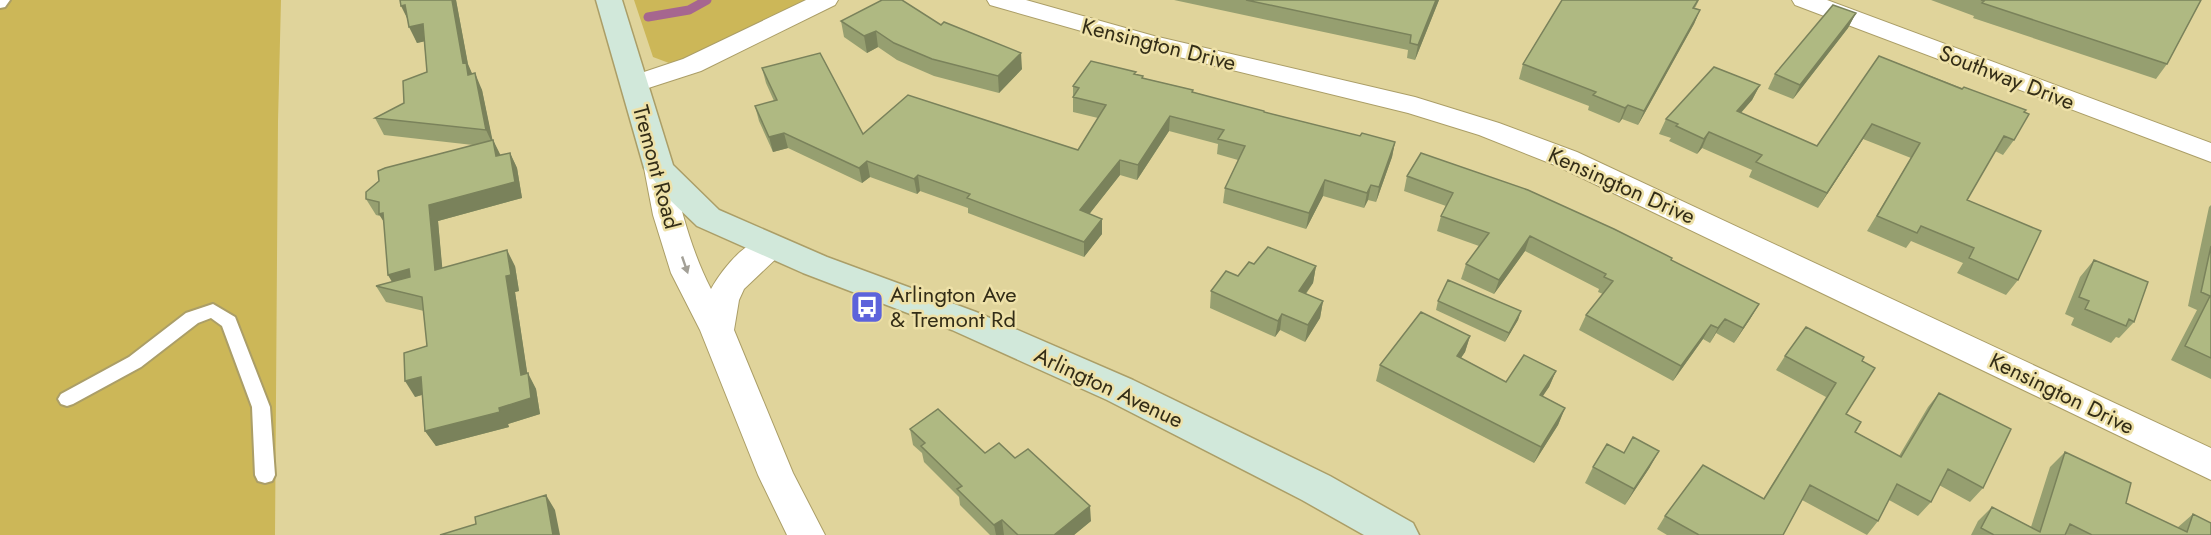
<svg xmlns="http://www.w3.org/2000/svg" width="2211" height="535" font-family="Jost,sans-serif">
<rect width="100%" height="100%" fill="#e0d49b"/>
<path fill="#ccb758" d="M0 0H281L278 121 275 535H0Z
M634 0H808L681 60 669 63 653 57Z"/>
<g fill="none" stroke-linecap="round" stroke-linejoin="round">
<path stroke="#a6668f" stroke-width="9" d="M648 17 689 10 707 0"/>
<g stroke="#ab9e67" stroke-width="4">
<path id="lane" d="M0 0H10L5 7 0 8Z
M213 304 235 317 270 407 275 475 272 481 265 483 258 481 255 475 252 407 222 326 211 318 198 323 141 367 73 404 67 406 61 404 58 399 61 394 129 357 186 313Z"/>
</g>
<g stroke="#ab9e67" stroke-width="2">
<path id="street" d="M806 0H838L835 5 701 71 636 92 626 90 623 84 626 78 683 59Z
M987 0H1026L1154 36 1415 97 1499 123 1577 152 2211 448V480L1557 166 1479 135 1408 113 1138 47 990 5Z
M1792 0H1827L2211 143V162L1795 5Z
M659 158 669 161C679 177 678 197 683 215 690 240 699 266 711 289 724 266 753 230 781 238L785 246 781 254 744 289 739 300 734 330 793 473 825 535H787L758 475 700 330 671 273 653 215 644 168 649 161Z"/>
</g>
<g stroke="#ab9e67" stroke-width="3">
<path id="secondary" d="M596 0H622L673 165 719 210 827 257 976 312 1133 380 1330 476 1413 523 1419 535H1364L1302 500 1107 400 952 330 803 273 697 226 671 201 644 168Z"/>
</g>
<use href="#lane" fill="#fff" fill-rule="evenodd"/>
<use href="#street" fill="#fff" fill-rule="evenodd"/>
<use href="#secondary" fill="#d1e8da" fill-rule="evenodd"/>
</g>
<path fill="#969f70" d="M400 0H456L468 65 472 74 482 90 492 140H493L500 155 510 153 517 168 522 198 438 221 442 268 515 266 519 291 515 292 527 373 536 389 540 414 508 424 509 427 436 446 425 431 422 395 415 397 427 346 424 311 386 302 376 286 392 282 388 275 384 222 380 216 376 215 366 199 473 145 384 135 375 118 404 103 427 72 424 41 417 43Z
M1174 0H1439L1415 60 1407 58 1408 50Z
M1562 0H1699L1695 8 1700 10 1694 24 1638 125 1622 119 1619 123 1588 110 1589 106 1519 79 1523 64Z
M1931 0H2201L2167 64 2156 79 1973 18 1974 16Z
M1856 13 1848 28 1793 99 1768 89 1775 74Z
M841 21 941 25 1022 69 999 93 934 76 897 60 878 47 867 53 844 37Z
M1879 56 2024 112 2014 140 2003 155 1995 151 1967 200 2018 280 2006 295 1957 273 1963 263 1911 241 1906 248 1867 231 1911 158 1863 139 1818 208 1749 177 1752 170 1702 148 1697 154 1669 141 1671 138 1659 134 1666 119 1760 85 1752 100 1741 113 1817 146Z
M762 68 863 134 1078 150 1098 118 1073 112V86L1136 72 1135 74 1143 76V78L1193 90V92L1264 112 1360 136 1395 142 1392 157 1376 202 1368 200 1364 208 1323 196 1306 229 1223 203 1225 188 1238 160 1217 154 1218 144 1169 131 1137 180 1120 175 1089 214 1102 234 1084 257 968 213V208L920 191 917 194 870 177 862 183 788 148 773 152 759 121 755 106 774 101 766 83Z
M1407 176 1671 261 1759 304 1750 319 1734 343 1716 333 1710 343 1703 339 1673 381 1579 330 1586 315 1603 294 1598 292 1599 289 1525 251 1494 294 1461 279 1466 264 1479 246 1437 231 1441 216 1446 206 1404 191Z
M2211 205V379L2171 360 2197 310 2188 306 2209 207Z
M2094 260 2134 322 2119 338 2116 337 2111 343 2071 325 2074 318 2065 314 2080 277Z
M1316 266 1313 283 1306 294 1323 301 1320 318 1305 342 1280 330 1275 337 1210 308 1211 291 1238 276Z
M1438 301 1521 311 1518 320 1505 342 1436 310Z
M1470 336 1465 352 1461 358 1506 382 1556 371 1549 387 1542 396 1565 408 1558 425 1534 463 1376 381 1380 365Z
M1785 356 1862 361 1846 414 1855 432 1899 456 1928 407 1939 393 1983 488 1970 502 1939 485 1931 502 1918 516 1889 500 1878 521 1867 535 1802 500 1783 535H1667L1657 529 1665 516 1763 499 1826 397 1776 370Z
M910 429 985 453 1015 458 1091 521 1074 535H990L960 505 959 497 924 462 922 453 913 445Z
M2065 452 2126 503 2177 528 2193 514 2211 535H1971L1978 521 1992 507 2031 527 2050 467Z
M1593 467H1650L1625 505 1585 483Z"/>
<path fill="#7a825b" d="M452 0H456L468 64 474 78 476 91 463 63Z
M1436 0H1439L1415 60 1418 45Z
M405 5 409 22 401 6Z
M1700 10 1694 24 1638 125 1644 111Z
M1856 13 1848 28 1793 99 1800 85Z
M423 24 431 40 417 43 409 27Z
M876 31 878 47 867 53 864 36Z
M1021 53 1022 69 999 93 998 76Z
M475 73 482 90 494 147 486 130Z
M1760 85 1752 100 1729 126 1737 111Z
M1628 105 1622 119 1619 123 1625 108Z
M1170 116 1169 131 1137 180 1138 165Z
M1872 124 1863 139 1818 208 1827 193Z
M1709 132 1702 148 1697 154 1704 139Z
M784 133 788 148 773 152 769 137Z
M493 140 501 156H496Z
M1395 142 1392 157 1376 202 1379 187Z
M510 153 517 168 522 198 438 221 444 286 435 270 429 205Z
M1120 160V175L1080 226V210Z
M867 161 870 177 862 183 859 168Z
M918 175 920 191 917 194 914 179Z
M1325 180 1323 196 1306 229 1309 213Z
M1371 185 1368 200 1364 208 1367 193Z
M383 213 389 230 379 214Z
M1102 219V234L1084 257V242Z
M1530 236 1525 251 1494 294 1499 280Z
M507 250 515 266 519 291 515 292 530 391 521 375 506 276Z
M1316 266 1313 283 1296 307 1299 291Z
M409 269 419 285 398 291 388 275Z
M1323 301 1320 318 1305 342 1308 325Z
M1759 304 1750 319 1734 343 1743 328Z
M1521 311 1518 320 1505 342 1509 333Z
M1282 314 1280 330 1275 337 1278 321Z
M1725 319 1716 333 1710 343 1718 328Z
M1711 325 1703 339 1673 381 1681 366Z
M1470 336 1465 352 1451 372 1457 356Z
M1556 371 1549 387 1533 411 1540 395Z
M528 373 536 389 540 414 508 424 509 427 436 446 425 431 499 408Z
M421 377 431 392 415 397 405 381Z
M1565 408 1558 425 1534 463 1541 447Z
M1659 451 1650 467 1625 505 1634 489Z
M546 495 555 510 560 535H553Z
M1090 506 1091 521 1074 535H1054Z
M1002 520 1004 535H996L994 525Z"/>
<path fill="#afb982" stroke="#7a825b" stroke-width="1.5" d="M400 0H452L463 63 466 62 468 75 475 73 486 130 375 118 404 103 403 81 427 72 423 24 409 27 405 5 401 6Z
M882 0H902L941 25 944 22 1021 53 998 76 932 59 894 43 876 31 864 36 841 21Z
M1246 0H1436L1418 45 1410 43 1411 35Z
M1562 0H1698L1693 8 1700 10 1644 111 1628 105 1625 108 1593 95 1596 92 1523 64Z
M1981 0H2201L2167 64 1982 3 1984 1Z
M1833 5 1856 13 1800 85 1775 74Z
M820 53 863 134 908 95 1078 150 1106 105 1073 97 1079 88 1073 86 1091 61 1136 72 1134 74 1143 76 1142 78 1193 90 1192 92 1264 111V112L1360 136 1362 133 1395 142 1379 187 1371 185 1367 193 1325 180 1309 213 1225 188 1245 146 1218 139 1224 130 1170 116 1138 165 1120 160 1080 210 1102 219 1084 242 967 198 970 194 918 175 914 179 867 161 859 168 784 133 769 137 755 106 777 100 762 68Z
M1879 56 1962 89 1964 87 2026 110 2024 112 2029 114 2014 140 2004 136 1967 200 2041 231 2018 280 1969 258 1974 248 1921 226 1917 233 1877 216 1920 143 1872 124 1827 193 1756 162 1762 155 1709 132 1704 139 1676 126 1678 124 1666 119 1714 67 1760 85 1737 111 1817 146Z
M493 140 496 156 510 153 515 182 429 205 435 270 507 250 511 275 506 276 521 375 528 373 531 398 499 408 500 412 425 431 421 377 405 381 404 353 427 346 422 297 376 286 410 277 409 269 388 275 383 213 379 214V202L366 199V192L379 181 378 171 385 168Z
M1421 153 1528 190 1614 229 1672 258 1671 260 1759 304 1743 328 1725 319 1718 328 1711 325 1681 366 1586 315 1613 281 1604 277 1606 274 1530 236 1499 280 1466 264 1489 233 1441 216 1453 193 1407 176Z
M2211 246V358L2185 346 2210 296 2201 292Z
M1268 247 1316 266 1299 291 1323 301 1308 325 1282 314 1278 321 1211 291 1226 271 1238 276 1249 262 1254 264Z
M2094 260 2148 282 2134 322 2129 319 2126 326 2085 309 2089 301 2079 297Z
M1448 280 1521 311 1509 333 1438 301Z
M1421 312 1470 336 1457 356 1506 382 1524 355 1556 371 1540 395 1565 408 1541 447 1380 365Z
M1806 327 1864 357 1862 361 1875 368 1846 414 1861 422 1855 432 1901 457 1939 393 2011 429 1983 488 1948 469 1931 502 1897 484 1878 521 1810 485 1783 535H1699L1665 516 1703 465 1764 499 1836 383 1785 356Z
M938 409 985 453 999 443 1015 458 1028 449 1090 506 1054 535H1018L1002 520 994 525 957 489 962 486 921 446 925 443 910 429Z
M1633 437 1659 451 1634 489 1593 467 1607 444 1624 453Z
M2065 452 2131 483 2126 503 2187 532 2193 514 2211 523V535H2092L2070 524 2065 535H1994L1981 528 1992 507 2040 532Z
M546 495 553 535H440L476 524 475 517Z"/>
<defs><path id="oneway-solid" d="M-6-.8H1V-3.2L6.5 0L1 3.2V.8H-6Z" transform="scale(1.5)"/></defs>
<use fill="#a3a097" href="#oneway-solid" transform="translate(685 265) rotate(71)"/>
<defs>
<g id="bus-square" transform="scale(1.725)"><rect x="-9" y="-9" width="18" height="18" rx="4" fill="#5d63db" stroke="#eee1a8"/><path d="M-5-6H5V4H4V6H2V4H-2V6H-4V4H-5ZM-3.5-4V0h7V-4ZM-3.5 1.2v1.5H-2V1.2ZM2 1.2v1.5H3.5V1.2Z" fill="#fff"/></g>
</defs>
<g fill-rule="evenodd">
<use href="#bus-square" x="867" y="307"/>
</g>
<g text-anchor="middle" stroke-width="5" stroke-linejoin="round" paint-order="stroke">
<g font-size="22" fill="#332d17" stroke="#eee1a8">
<text transform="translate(1159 44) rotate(14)" y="8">Kensington Drive</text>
<text transform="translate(2007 77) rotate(21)" y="8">Southway Drive</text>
<text transform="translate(657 167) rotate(75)" y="8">Tremont Road</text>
<text transform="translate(1622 185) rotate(24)" y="8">Kensington Drive</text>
<text transform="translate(1109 387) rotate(25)" y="8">Arlington Avenue</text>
<text transform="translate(2062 393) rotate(26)" y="8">Kensington Drive</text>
</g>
<g font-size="22" fill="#332d17" stroke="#eee1a8" text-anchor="start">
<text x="890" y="302">Arlington Ave<tspan x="890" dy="25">&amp; Tremont Rd</tspan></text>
</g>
</g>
</svg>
